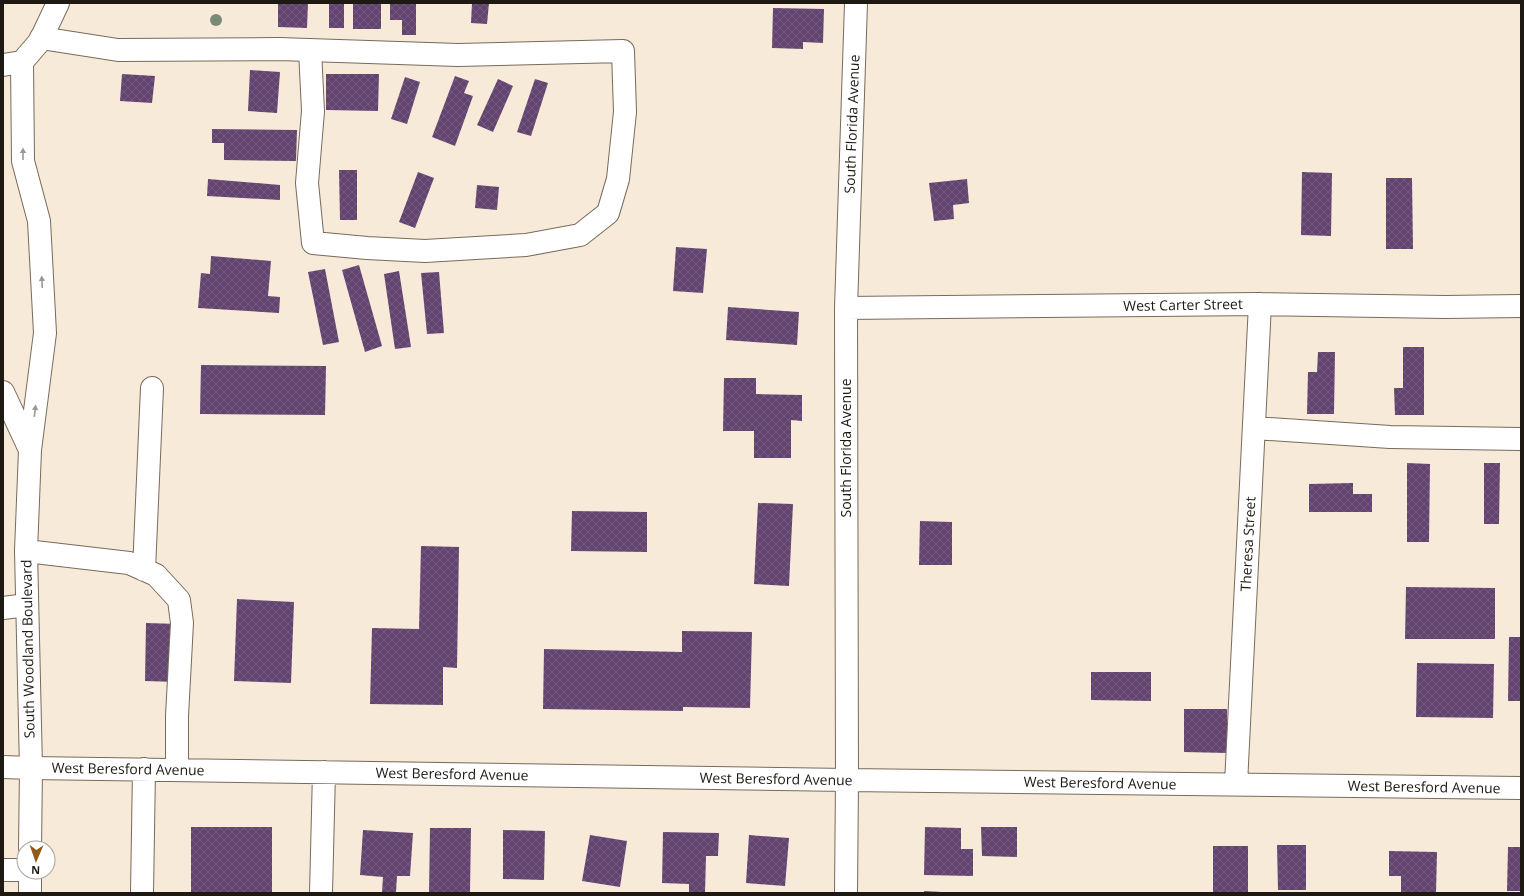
<svg xmlns="http://www.w3.org/2000/svg" width="1524" height="896" font-family="'Open Sans',sans-serif">
<defs>
<pattern id="building-cross-hatch" width="8" height="8" patternUnits="userSpaceOnUse"><rect width="8" height="8" fill="#634471"/><path d="M0 0l8 8M0 8l8-8" fill="none" stroke="#755c7f"/></pattern>
</defs>
<rect width="100%" height="100%" fill="#f8ead9"/>
<path fill="url(#building-cross-hatch)" d="M278 3H308L307 28 278 27Z
M329 3H344V28H329Z
M353 3H381V29H353Z
M390 3H416V35H402V20H390Z
M472 3H489L487 24 471 23Z
M773 8 824 9 823 43 803 42V49L772 48Z
M250 70 280 72 277 113 248 111Z
M122 74 155 76 152 103 120 101Z
M326 74H379L378 111 326 110Z
M455 76 469 81 464 93 473 96 455 146 432 137Z
M405 77 420 82 407 124 391 119Z
M498 79 513 86 493 132 477 125Z
M535 79 548 83 531 136 517 132Z
M212 129 297 130 296 161 224 160V143H212Z
M339 170H357V220H340Z
M418 172 434 178 415 228 399 222Z
M1302 172 1332 173 1331 236 1301 235Z
M1386 178H1412L1413 249H1386Z
M208 179 280 185V200L207 196Z
M967 179 969 203 953 205 954 219 934 221 929 183Z
M477 185 499 187 497 210 475 208Z
M676 247 707 249 703 293 673 291Z
M211 256 271 261 268 296 280 297 279 313 198 308 201 273 210 274Z
M359 265 382 346 365 352 342 270Z
M325 269 339 342 323 345 308 272Z
M399 271 411 347 395 349 384 274Z
M439 272 444 333 427 334 421 273Z
M728 307 799 312 797 345 726 340Z
M1403 347H1424V415H1395L1394 388H1403Z
M1318 352H1335L1334 414H1307L1308 372H1317Z
M201 365 326 366 325 415 200 414Z
M724 378H756V394L802 395V421L791 420V458H754V431H723Z
M1407 463 1430 464 1429 542H1407Z
M1484 463H1500L1499 524H1484Z
M1353 483V494H1372V512H1309V484Z
M758 503 793 504 789 586 754 584Z
M572 511 647 512V552L571 551Z
M920 521 952 522V565H919Z
M421 546 459 547 457 668 443 667V705L370 704 372 628 419 629Z
M1406 587 1495 588V639H1405Z
M237 599 294 602 291 683 234 681Z
M146 623 179 624 178 682 145 681Z
M682 631 752 632 750 708 683 707V711L543 709 544 649 682 652Z
M1509 637H1521V701H1508Z
M1417 663 1494 664 1493 718 1416 717Z
M1091 672H1151V701L1091 700Z
M1184 709H1227V753L1184 752Z
M191 827H272V893H191Z
M925 827 961 828V849H973V876L924 875Z
M981 827H1017V857L982 856Z
M430 828H471L470 893H429Z
M363 830 413 833 410 876H397L396 892H382L383 877 360 875Z
M503 830 545 831 544 880 503 879Z
M663 832 719 833 718 856H706L705 893H689V884L662 883Z
M590 835 627 841 620 887 582 881Z
M749 835 789 838 785 886 746 883Z
M1277 845H1306V890H1278Z
M1213 846H1248V893H1213Z
M1508 847H1521V891H1507Z
M1389 851 1437 852 1436 893H1401V876H1389Z
M924 891 942 892V893H924Z"/>
<g fill="none" stroke-linecap="round" stroke-linejoin="round">
<g stroke="#776b5c" stroke-width="24">
<path id="minor" d="M41 38 118 50 279 49 458 55 623 51 625 112 618 179 608 213 580 235 526 245 425 251 367 248 313 243 307 183 313 111 310 50
M846 308 1260 304 1445 307 1521 306
M1254 428 1390 437 1521 439
M26 551 129 563 156 575 179 600 182 623 177 716V770
M144 570 152 388
M3 608 27 605
M31 768 847 780 1521 788
M1236 784 1260 304
M3 870H24
M142 893 144 769
M321 893 324 772
M846 893 847 780 846 308 856 3"/>
</g>
<g stroke="#776b5c" stroke-width="24">
<path id="major" d="M22 62 23 161 39 221 45 333 30 450 26 551 31 768 30 848
M3 65 22 62 40 41 58 3
M3 392 30 450
M3 767 31 768
M30 893V872"/>
</g>
<use href="#minor" stroke="#fff" stroke-width="22"/>
<use href="#major" stroke="#fff" stroke-width="22"/>
</g>
<circle fill="#788b77" cx="216" cy="20" r="6"/>
<defs><path id="oneway-solid" d="M-6-.8H1V-3.2L6.5 0L1 3.2V.8H-6Z"/></defs>
<g fill="#9a9895">
<use href="#oneway-solid" transform="translate(23 154) rotate(-90)"/>
<use href="#oneway-solid" transform="translate(42 282) rotate(-93)"/>
<use href="#oneway-solid" transform="translate(35 411) rotate(-83)"/>
</g>
<g text-anchor="middle" stroke-width="4" stroke-linejoin="round" paint-order="stroke">
<g font-size="14" fill="#1e1913" stroke="#fff">
<text transform="translate(852 124) rotate(-88)" y="5">South Florida Avenue</text>
<text transform="translate(1183 305) rotate(-1)" y="5">West Carter Street</text>
<text transform="translate(846 448) rotate(-90)" y="5">South Florida Avenue</text>
<text transform="translate(1248 544) rotate(-87)" y="5">Theresa Street</text>
<text transform="translate(28 649) rotate(-91)" y="5">South Woodland Boulevard</text>
<text transform="translate(128 769) rotate(1)" y="5">West Beresford Avenue</text>
<text transform="translate(452 774) rotate(1)" y="5">West Beresford Avenue</text>
<text transform="translate(776 779) rotate(1)" y="5">West Beresford Avenue</text>
<text transform="translate(1100 783) rotate(1)" y="5">West Beresford Avenue</text>
<text transform="translate(1424 787) rotate(1)" y="5">West Beresford Avenue</text>
</g>
</g>
<rect width="1524" height="896" fill="none" stroke="#1e1913" stroke-width="8"/>
<g transform="translate(36 860) rotate(182)"><circle r="19" fill="#ffffff" stroke="#a5a3a1"/>
<path d="M0-3L7 15L0 10L-7 15Z" fill="#945917"/>
<text y="-6" font-size="11" font-weight="bold" text-anchor="middle" fill="#1e1913">N</text>
</g>
</svg>
